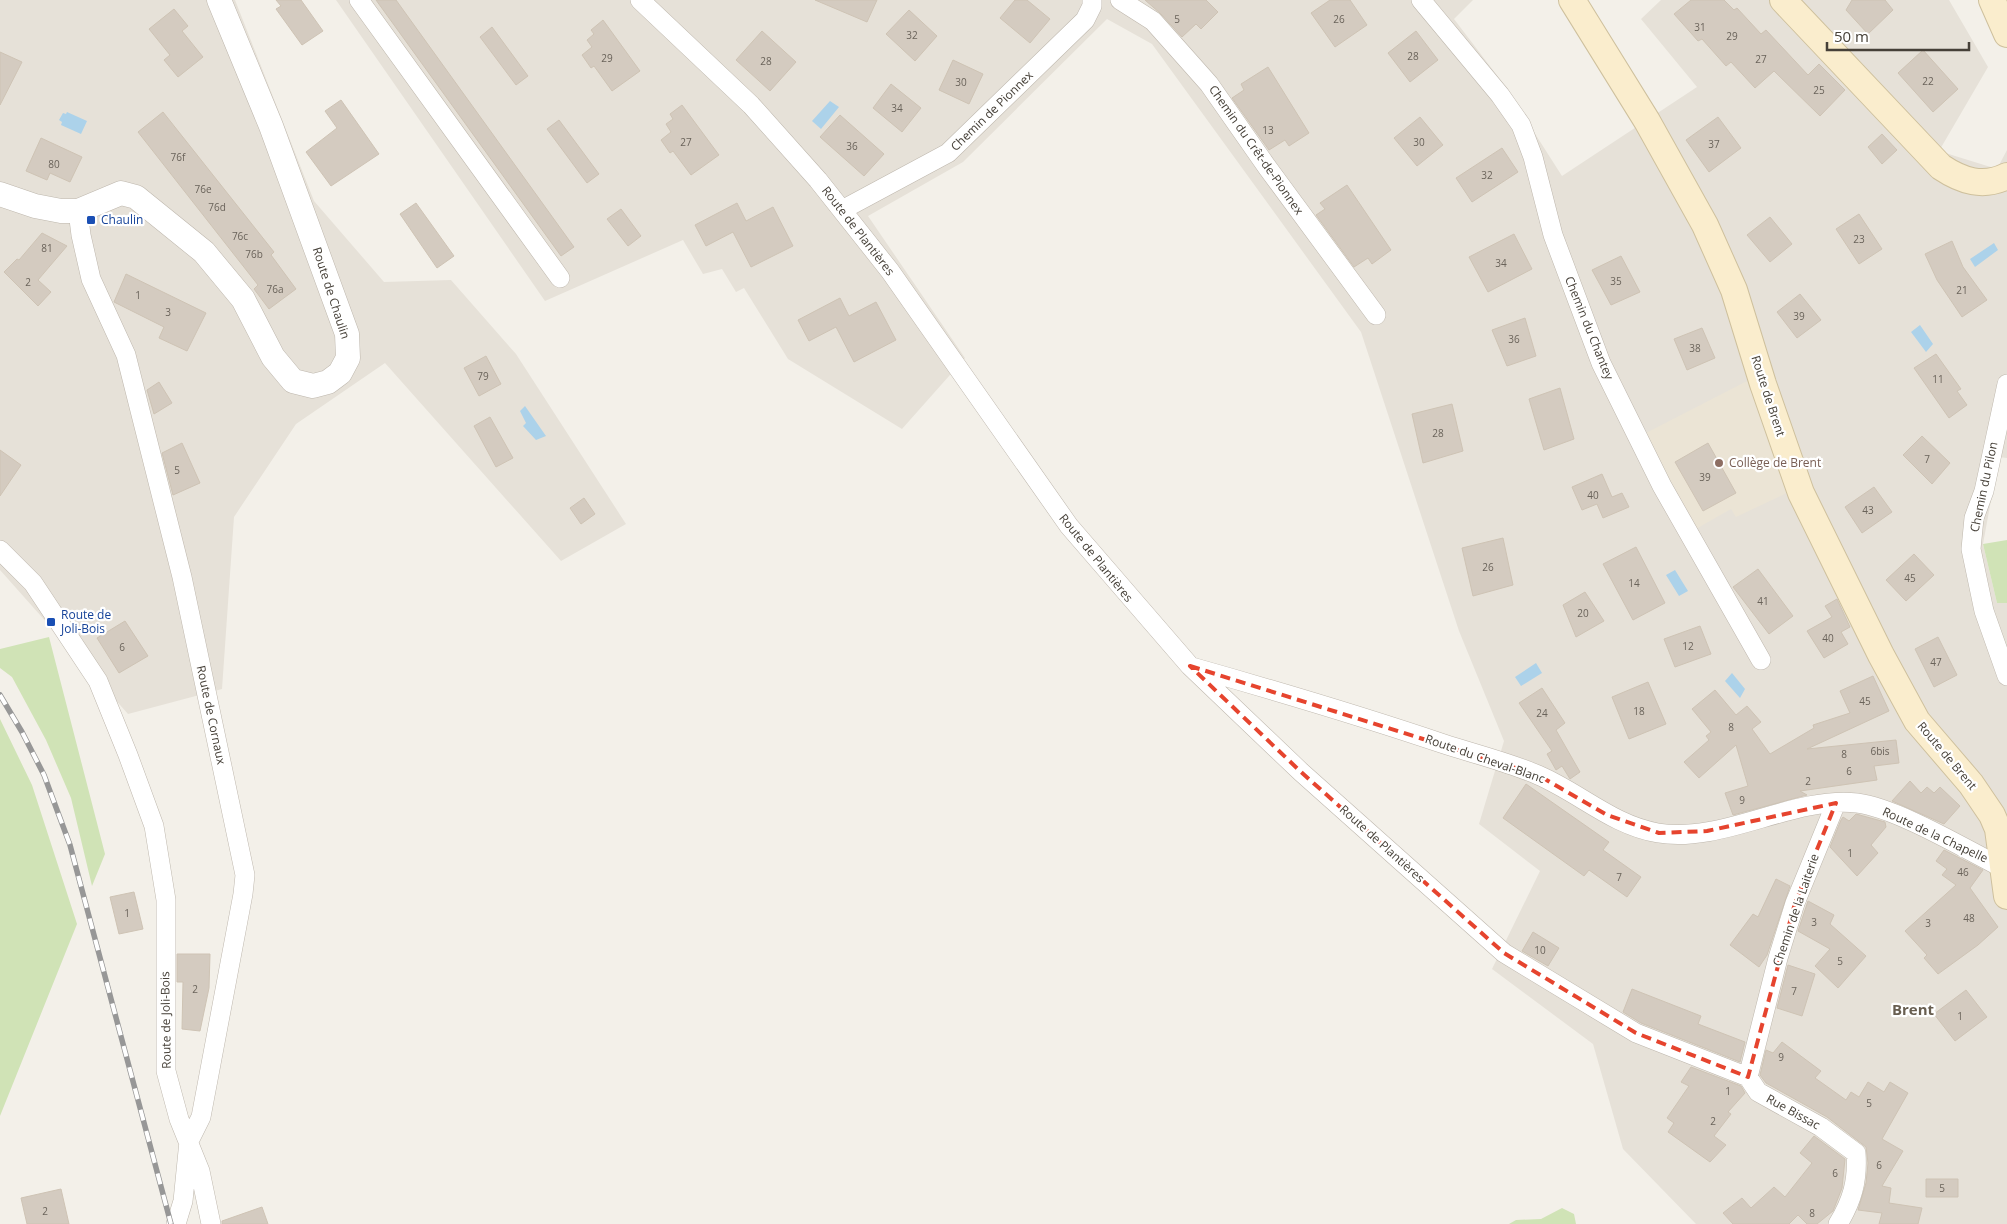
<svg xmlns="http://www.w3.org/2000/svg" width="2007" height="1224" font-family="'Open Sans',sans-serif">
<rect width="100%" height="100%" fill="#f3f0e9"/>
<path fill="#e6e1d8" d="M0 0H235L314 201 384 282 451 280 516 354 626 524 561 561 385 363 296 424 234 517 222 689 128 714 0 570Z
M336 0H1473L1454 19 1502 82 1562 176 1697 87 1641 19 1661 0H1949L1988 67 1939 151 1997 169 2007 150V458L1999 457 1983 544 1997 603H2007V1224H1696L1623 1149 1593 1044 1492 969 1540 871 1479 824 1504 741 1459 631 1361 332 1152 44 1107 19 963 162 868 216 965 358 902 429 788 359 744 288 736 292 722 269 703 274 683 240 545 301Z"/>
<path fill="#ebe4d5" d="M1749 380 1791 491 1736 517 1731 509 1694 530 1644 434Z"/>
<path fill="#d0e3b6" d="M2007 540V603H1997L1983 544Z
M49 637 105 854 92 886 71 798 46 740 12 677 0 668V649Z
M0 719 32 785 77 924 0 1116Z
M1562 1208 1574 1214 1576 1224H1509L1516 1220 1541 1219Z"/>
<path fill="#acd2ea" d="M830 101 839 107 821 129 812 121Z
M67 112 87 121 81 134 61 125 62 122 59 120 63 113 66 114Z
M1994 243 1998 250 1975 267 1970 259Z
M1920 325 1933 344 1926 352 1911 332Z
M525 406 546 436 536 440 523 426 526 423 520 411Z
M1675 570 1688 591 1679 596 1666 575Z
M1536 663 1542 673 1521 686 1515 677Z
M1732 673 1745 689 1740 698 1725 681Z"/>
<path fill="#d4cbc0" stroke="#cec3b4" d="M276 0H301L323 31 302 45 276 9 281 6Z
M376 0H396L574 247 561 256Z
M815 0H877L867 22Z
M1015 0H1027L1050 19 1030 43 1000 18Z
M1145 0H1206L1218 12 1201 29 1196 24 1182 37 1161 14Z
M1330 0H1350L1367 25 1335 47 1311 13Z
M1691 0H1724L1734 10 1737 8 1761 34 1766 30 1808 75 1819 64 1845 90 1820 116 1774 71 1755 88 1731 62 1726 66 1702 39 1698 41 1674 14Z
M1852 0H1885L1893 10 1868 34 1846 10Z
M174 9 188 26 182 31 203 57 178 77 164 60 170 55 149 29Z
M909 10 937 36 915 61 886 34Z
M603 20 640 71 612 91 594 66 591 68 582 55 592 47 587 40 594 34 591 30Z
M492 27 528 76 516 85 480 37Z
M762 31 796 62 770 91 736 60Z
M1416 31 1438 60 1410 82 1388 53Z
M1923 50 1958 89 1933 112 1898 73Z
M0 52 22 62 0 105Z
M953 60 983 74 969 104 939 90Z
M1268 67 1309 133 1289 146 1285 140 1269 150 1232 98 1244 90 1241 84Z
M891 84 921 108 902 132 873 108Z
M341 100 379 154 331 186 306 152 337 128 325 111Z
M682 105 719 155 691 175 673 151 670 153 661 140 671 132 666 124 673 119 670 114Z
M163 112 274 252 271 255 296 289 269 309 254 289 258 285 138 132Z
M840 115 884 154 864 176 820 137Z
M1420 117 1443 145 1417 166 1394 138Z
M1718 117 1741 148 1709 172 1686 140Z
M559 120 599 174 587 183 547 129Z
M1882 134 1897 150 1882 164 1868 147Z
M41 138 82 157 70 182 50 173 47 180 26 171Z
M1502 148 1518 172 1472 202 1456 178Z
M1347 185 1391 250 1372 264 1368 258 1354 267 1316 215 1325 209 1320 203Z
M416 203 454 256 437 268 400 214Z
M737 203 746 221 773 207 793 246 751 267 733 232 706 246 695 225Z
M621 209 641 236 628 246 607 219Z
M1859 214 1882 249 1859 264 1836 229Z
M1770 217 1792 244 1770 262 1747 235Z
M42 233 67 246 38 280 51 292 38 306 4 272 17 259 19 260Z
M1514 234 1532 269 1488 292 1469 257Z
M1952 241 1963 267 1987 300 1962 317 1937 280 1925 254Z
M1621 256 1640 292 1611 305 1592 270Z
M126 274 206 313 187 351 159 338 164 327 114 302Z
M1800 294 1821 320 1797 338 1777 312Z
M840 298 849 316 876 302 896 340 854 362 836 327 809 341 798 320Z
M1525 318 1536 356 1507 366 1492 330Z
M1702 328 1715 358 1687 370 1674 339Z
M1936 354 1961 389 1957 391 1967 405 1949 418 1914 368Z
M486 356 501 384 479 396 464 368Z
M159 382 172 403 154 414 147 390Z
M1560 388 1574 439 1544 450 1529 399Z
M1452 404 1463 451 1423 463 1412 414Z
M490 417 513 458 496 467 474 426Z
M1922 436 1950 463 1932 484 1903 455Z
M182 443 200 483 173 495 162 453Z
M1708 443 1736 493 1703 511 1675 462Z
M0 450 21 465 0 496Z
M1602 474 1612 497 1622 493 1629 507 1603 518 1597 504 1582 510 1572 487Z
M1874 487 1892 512 1862 533 1845 507Z
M584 498 595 514 581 524 570 508Z
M1503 538 1513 585 1473 596 1462 548Z
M1636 547 1665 603 1633 620 1603 564Z
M1914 554 1934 575 1906 601 1886 580Z
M1758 569 1793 616 1769 634 1733 587Z
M1585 592 1604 621 1576 637 1563 605Z
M1837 599 1850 627 1841 632 1848 644 1824 658 1807 631 1832 617 1825 606Z
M125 621 148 656 119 673 97 638Z
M1700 626 1711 654 1675 667 1664 639Z
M1938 637 1957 675 1934 687 1915 649Z
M1873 676 1889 711 1807 749 1896 740 1899 763 1874 766 1877 780 1800 791 1807 795 1733 815 1725 793 1748 786 1736 745 1699 778 1684 762 1709 740 1706 736 1711 732 1692 709 1715 690 1736 715 1747 706 1761 722 1752 729 1770 754 1814 728 1813 725 1850 713 1840 691Z
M1648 682 1666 724 1629 739 1612 697Z
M1542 688 1565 723 1556 730 1580 772 1570 779 1562 766 1556 770 1547 754 1552 751 1519 703Z
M1910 781 1921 793 1927 787 1934 793 1940 787 1960 806 1944 824 1892 801Z
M1526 784 1609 842 1603 850 1641 877 1627 897 1589 870 1584 876 1503 818Z
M1856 814 1885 822 1886 827 1871 845 1878 853 1857 876 1830 847 1841 820 1843 817 1849 821Z
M1944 850 1983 870 1970 888 1998 927 1978 945 1938 974 1924 958 1927 955 1905 931 1956 885 1942 875 1947 869 1936 861Z
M1776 879 1790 886 1767 955 1759 967 1730 945 1753 914 1758 917Z
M134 892 143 929 119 934 110 897Z
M1808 901 1834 915 1830 924 1866 956 1838 988 1815 966 1830 949 1798 931Z
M1533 932 1559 948 1548 966 1522 951Z
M177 954H210L209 988 200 1031 182 1029 183 982H177Z
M1788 965 1815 974 1802 1016 1777 1008Z
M1632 989 1701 1016 1698 1024 1745 1042 1740 1062 1641 1023 1623 1012Z
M1966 990 1987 1017 1955 1041 1934 1014Z
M1782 1042 1821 1071 1815 1078 1846 1100 1851 1092 1859 1097 1868 1082 1884 1092 1890 1082 1908 1093 1882 1139 1903 1151 1882 1186 1891 1188 1889 1203 1922 1208 1918 1224H1879L1882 1213 1858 1210 1866 1183 1868 1163 1866 1147 1827 1117 1766 1083 1760 1075 1766 1050 1773 1053Z
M1691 1067 1741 1086 1745 1093 1728 1112 1731 1114 1714 1136 1726 1145 1710 1162 1668 1132 1674 1123 1667 1118 1689 1086 1681 1082Z
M1814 1136 1845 1159 1842 1188 1833 1211 1817 1224H1807L1798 1215 1789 1224H1733L1723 1213 1742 1198 1751 1208 1774 1187 1785 1197 1812 1163 1800 1153Z
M1926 1179H1958V1197H1926Z
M61 1189 69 1224H27L21 1198Z
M262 1207 268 1224H222V1221Z"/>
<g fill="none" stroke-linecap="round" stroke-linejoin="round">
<g stroke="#beb7ad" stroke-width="20">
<path id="minor" d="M359 0 560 278
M640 0 751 105 818 180 890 271 1069 526 1190 666 1301 772 1504 953 1636 1033 1748 1077 1758 1092 1821 1127 1856 1153C1858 1181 1852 1201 1838 1224
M1120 0 1153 21 1209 84 1267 167 1376 315
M1421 0 1500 95 1521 125 1533 157 1553 235 1601 363 1662 486 1761 660
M842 210 948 153 1085 20 1092 6V0
M78 211 81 235 91 279 126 355 182 577 245 875 243 894 201 1117 189 1141 183 1201 176 1224
M2007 384 1984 491 1974 518 1971 549 1984 611 2007 676
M0 550 33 583 98 681 128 755 154 826 166 900V1071L179 1119 200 1171 211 1224
M1192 667C1277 691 1361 716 1444 744 1475 754 1508 762 1538 775 1580 793 1612 825 1658 833 1722 844 1792 796 1857 803 1897 808 1965 849 2003 868
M1748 1077 1778 958 1795 903 1836 803"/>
</g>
<g stroke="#beb7ad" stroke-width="25">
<path id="tertiary" d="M0 194 35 206 61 211H78L121 193 136 197 204 252 243 299 273 357 293 381 313 386 328 382 340 373 348 358 347 334 271 126 219 0"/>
</g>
<g stroke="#cec09d" stroke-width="28">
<path id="secondary" d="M1572 0 1647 121 1705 225 1734 290 1763 384 1801 493 1881 655 1917 721 1971 784 1992 815 1998 829 2007 896
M1783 0 1941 167C1962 181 1983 188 2007 176
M1992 0 2007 34"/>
</g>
<use href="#minor" stroke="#fff" stroke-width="19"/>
<use href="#tertiary" stroke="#fff" stroke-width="24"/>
<use href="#secondary" stroke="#faedcd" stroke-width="26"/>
<g stroke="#979797" stroke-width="5.5">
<path id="rail" d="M0 695 22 732 44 775 70 845 171 1224"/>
</g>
<use href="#rail" stroke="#fff" stroke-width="4" stroke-dasharray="11" stroke-linecap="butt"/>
</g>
<path fill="none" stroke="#e6442e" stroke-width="4" stroke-dasharray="10 6" stroke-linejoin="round" d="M1190 666 1538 775 1607 815 1659 833 1707 831 1836 803 1795 903 1748 1077 1636 1033 1504 953 1301 772Z"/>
<g fill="#1a4fb4" stroke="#fff" stroke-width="2">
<rect x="86" y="215" width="10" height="10" rx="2.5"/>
<rect x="46" y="617" width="10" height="10" rx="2.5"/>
</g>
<circle fill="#8d6e63" stroke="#fff" stroke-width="2" cx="1719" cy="463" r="5"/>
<g text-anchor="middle" stroke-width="4.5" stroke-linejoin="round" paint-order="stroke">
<g font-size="10" fill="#6a635a">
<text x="1177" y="23">5</text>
<text x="1339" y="23">26</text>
<text x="1700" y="31">31</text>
<text x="912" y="39">32</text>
<text x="1732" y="40">29</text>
<text x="1413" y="60">28</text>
<text x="607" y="62">29</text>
<text x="1761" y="63">27</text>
<text x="766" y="65">28</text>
<text x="1928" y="85">22</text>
<text x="961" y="86">30</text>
<text x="1819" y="94">25</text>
<text x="897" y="112">34</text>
<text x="1268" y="134">13</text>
<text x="686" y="146">27</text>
<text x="1419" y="146">30</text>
<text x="1714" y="148">37</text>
<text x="852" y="150">36</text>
<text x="178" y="161">76f</text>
<text x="54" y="168">80</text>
<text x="1487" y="179">32</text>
<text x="203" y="193">76e</text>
<text x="217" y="211">76d</text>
<text x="240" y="240">76c</text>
<text x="1859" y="243">23</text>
<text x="47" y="252">81</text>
<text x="254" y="258">76b</text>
<text x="1501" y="267">34</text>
<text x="1616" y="285">35</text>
<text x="28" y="286">2</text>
<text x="275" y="293">76a</text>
<text x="1962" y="294">21</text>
<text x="138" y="299">1</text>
<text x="168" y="316">3</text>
<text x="1799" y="320">39</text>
<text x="1514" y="343">36</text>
<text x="1695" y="352">38</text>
<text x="483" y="380">79</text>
<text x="1938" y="383">11</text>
<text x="1438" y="437">28</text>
<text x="1927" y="463">7</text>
<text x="177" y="474">5</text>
<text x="1705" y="481">39</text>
<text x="1593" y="499">40</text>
<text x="1868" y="514">43</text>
<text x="1488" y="571">26</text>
<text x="1910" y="582">45</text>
<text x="1634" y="587">14</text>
<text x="1763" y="605">41</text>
<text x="1583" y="617">20</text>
<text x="1828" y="642">40</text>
<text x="1688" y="650">12</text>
<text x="122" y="651">6</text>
<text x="1936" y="666">47</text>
<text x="1865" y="705">45</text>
<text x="1639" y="715">18</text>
<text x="1542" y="717">24</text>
<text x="1731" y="731">8</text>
<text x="1880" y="755">6bis</text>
<text x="1844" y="758">8</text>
<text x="1849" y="775">6</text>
<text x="1808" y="785">2</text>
<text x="1742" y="804">9</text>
<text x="1850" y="857">1</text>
<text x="1963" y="876">46</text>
<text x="1619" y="881">7</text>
<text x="127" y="917">1</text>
<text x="1969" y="922">48</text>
<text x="1814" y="926">3</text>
<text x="1928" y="927">3</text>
<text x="1540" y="954">10</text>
<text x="1840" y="965">5</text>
<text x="195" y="993">2</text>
<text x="1794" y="995">7</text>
<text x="1960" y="1020">1</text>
<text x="1781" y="1061">9</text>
<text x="1728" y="1095">1</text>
<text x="1869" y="1107">5</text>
<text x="1713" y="1125">2</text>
<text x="1879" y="1169">6</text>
<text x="1835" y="1177">6</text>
<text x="1942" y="1192">5</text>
<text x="45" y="1215">2</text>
<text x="1812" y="1217">8</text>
</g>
<g font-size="12" fill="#464038" stroke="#fff">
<text transform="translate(992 111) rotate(-44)" y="4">Chemin de Pionnex</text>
<text transform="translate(1256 150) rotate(55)" y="4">Chemin du Crêt-de-Pionnex</text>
<text transform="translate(858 231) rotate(52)" y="4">Route de Plantières</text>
<text transform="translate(331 293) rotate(72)" y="4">Route de Chaulin</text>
<text transform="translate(1589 328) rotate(68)" y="4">Chemin du Chantey</text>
<text transform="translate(1768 396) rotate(72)" y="4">Route de Brent</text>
<text transform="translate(1984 487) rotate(-78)" y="4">Chemin du Pilon</text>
<text transform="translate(1096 558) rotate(51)" y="4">Route de Plantières</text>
<text transform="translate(211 715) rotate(78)" y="4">Route de Cornaux</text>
<text transform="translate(1947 756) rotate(50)" y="4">Route de Brent</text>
<text transform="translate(1485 759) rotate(19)" y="4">Route du Cheval-Blanc</text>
<text transform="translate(1935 835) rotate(25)" y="4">Route de la Chapelle</text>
<text transform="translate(1382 844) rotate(42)" y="4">Route de Plantières</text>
<text transform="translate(1796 910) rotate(-71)" y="4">Chemin de la Laiterie</text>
<text transform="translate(166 1020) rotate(-91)" y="4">Route de Joli-Bois</text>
<text transform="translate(1793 1112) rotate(29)" y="4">Rue Bissac</text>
</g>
<g font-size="12" fill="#164399" stroke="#fff" text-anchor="start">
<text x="101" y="224">Chaulin</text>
<text x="61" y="619">Route de<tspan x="61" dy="14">Joli-Bois</tspan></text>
</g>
<g font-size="12" fill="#785e54" stroke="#fff" text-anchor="start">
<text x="1729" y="467">Collège de Brent</text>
</g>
<g font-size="15" font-weight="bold" fill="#685e50" stroke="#fff">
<text x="1913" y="1015">Brent</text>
</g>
</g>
<path d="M1827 42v8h142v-8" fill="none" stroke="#464038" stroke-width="2.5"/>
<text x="1834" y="42" font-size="15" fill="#464038" stroke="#ffffff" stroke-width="4" paint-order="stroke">50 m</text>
</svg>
